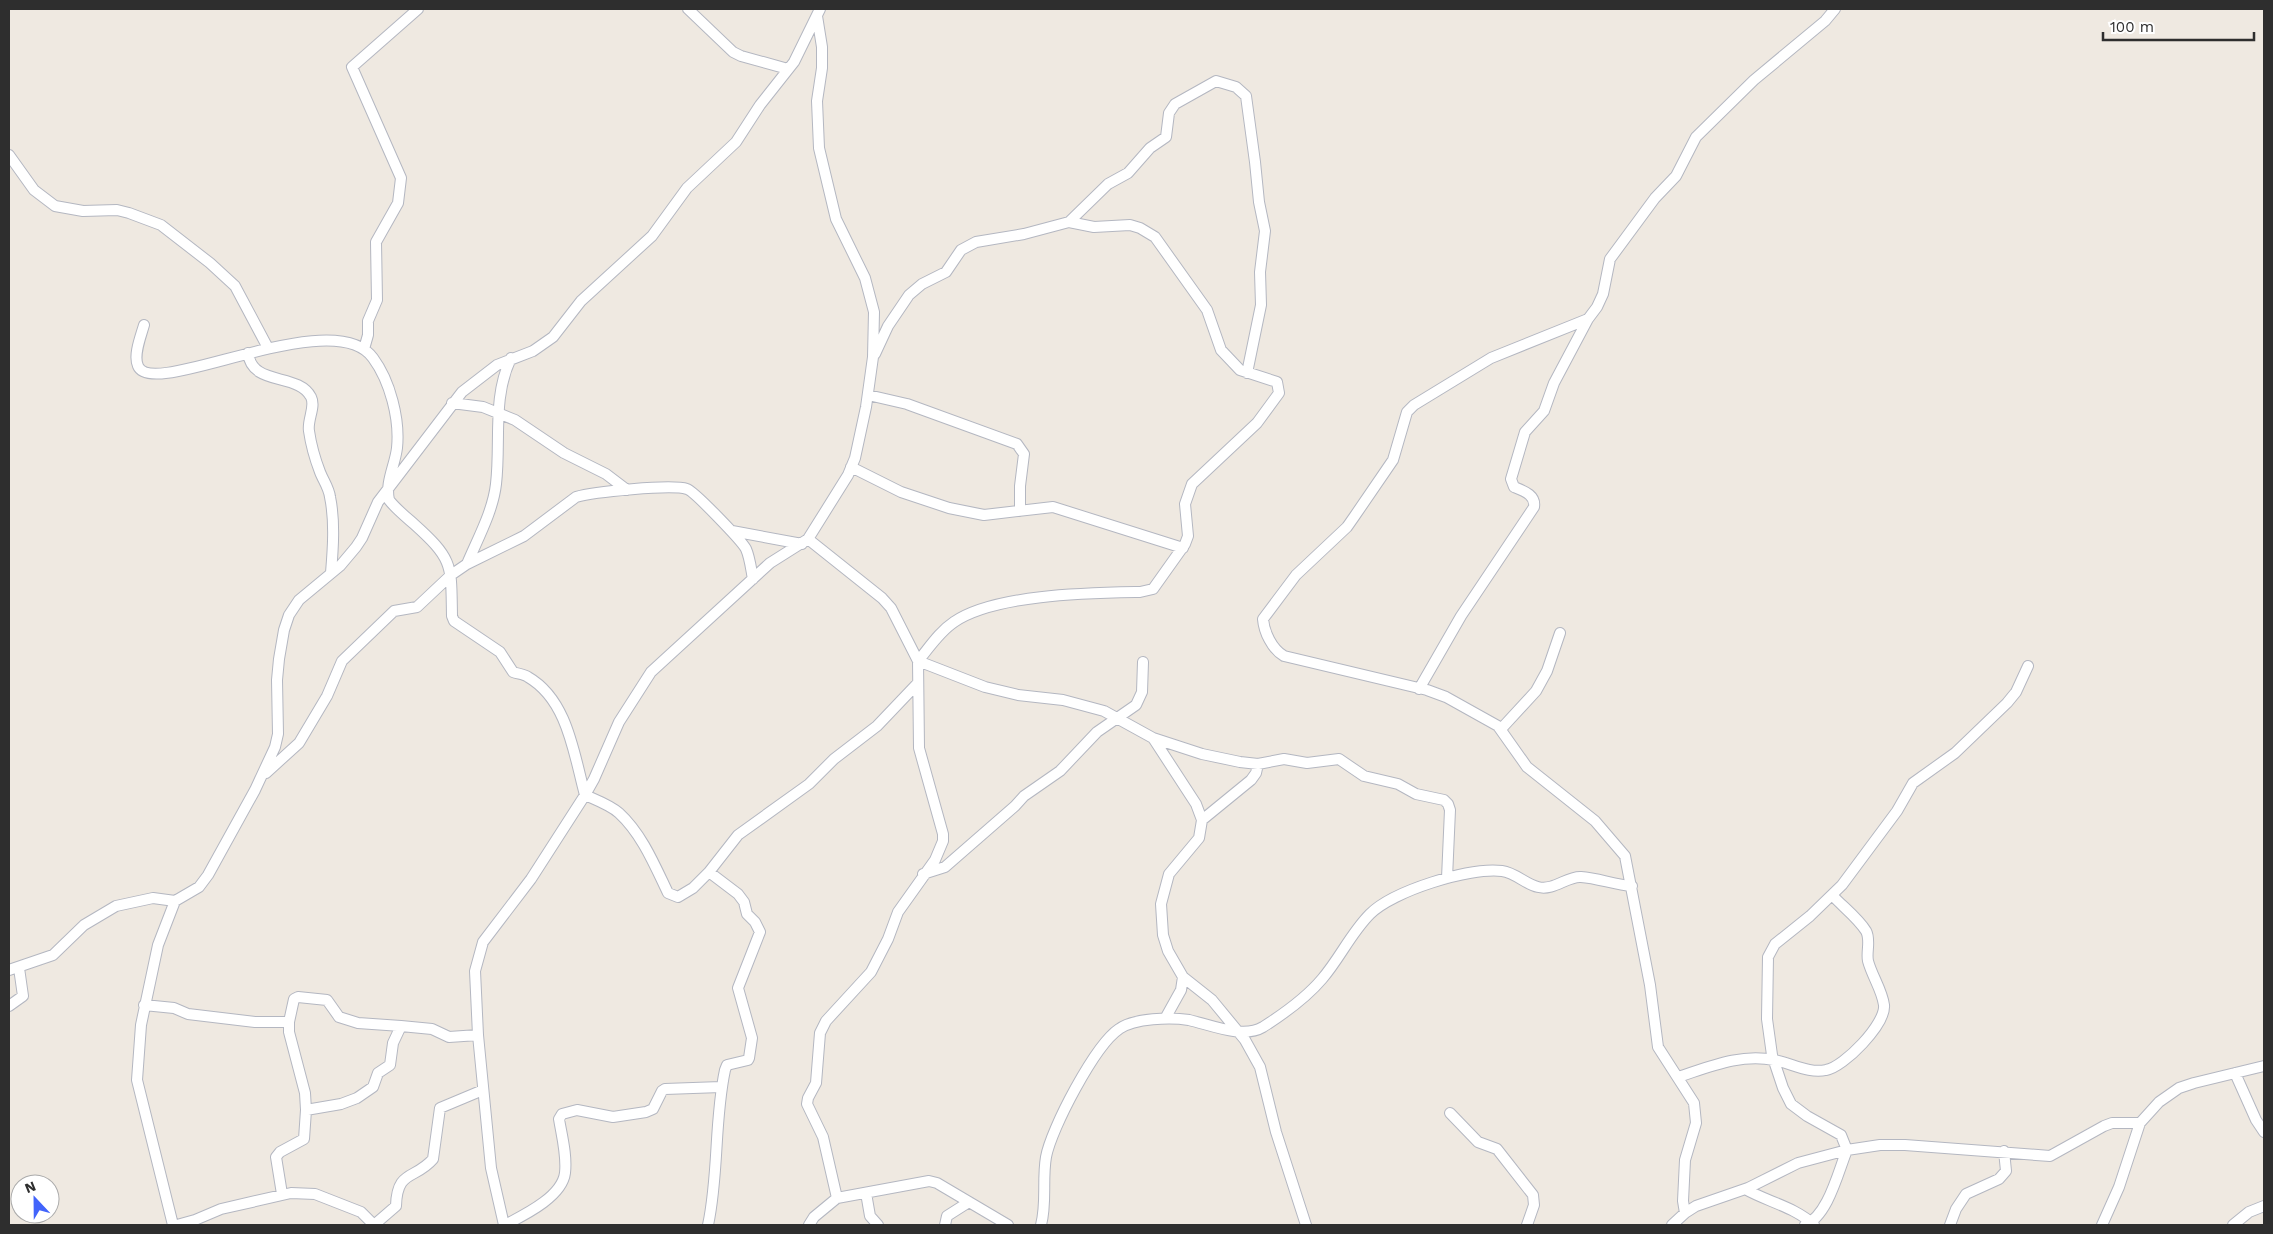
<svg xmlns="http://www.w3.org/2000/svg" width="2273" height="1234" font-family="'Work Sans',sans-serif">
<rect width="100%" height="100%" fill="#efe9e1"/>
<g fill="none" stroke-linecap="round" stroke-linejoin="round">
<g stroke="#b4b7c1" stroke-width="12">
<path id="minor" d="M688 9 733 52 741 56 788 69
M9 155 34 190 55 206 83 211 117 210 129 213 161 225 210 263 235 286 268 348
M1069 222 1094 227 1130 225 1140 228 1155 237 1207 310 1221 350 1240 370 1277 382 1279 393 1257 423 1192 484 1185 504 1188 536 1185 544 1153 589 1140 592C1090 593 995 594 954 622 939 632 929 648 918 661L985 687 1018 695 1063 700 1104 711 1153 738 1196 804 1202 820 1199 838 1169 874 1161 904 1163 935 1168 951 1183 977 1181 990 1166 1017
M144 325C141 336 133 355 138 366 152 401 333 302 373 358 390 381 400 419 397 448 395 465 385 483 389 500 396 509 406 517 414 524 454 560 451 565 452 616L454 621 500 652 513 672C518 674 524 674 528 677 568 700 574 755 585 795 596 800 610 805 619 813 642 834 655 866 668 893L678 897 693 888 709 872 738 835 809 784 834 759 877 726 917 684
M364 349 368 335V321L377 300 376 242 398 203 401 178 352 67 418 9
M248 353C252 387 298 372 311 397 316 407 307 420 309 431 311 445 315 459 320 472 323 480 329 488 330 497 335 521 333 549 331 573
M875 354 888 326 909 295 922 284 946 272 961 250 976 242 1024 234 1069 222 1108 184 1128 173 1150 148 1166 137 1169 113 1175 104 1216 81 1236 87 1246 96 1255 162 1259 202 1265 231 1260 272 1261 305 1247 373
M868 395 907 404 1017 444 1024 454 1020 486V511
M452 403 483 407 515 420 564 453 606 474 627 490
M851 467 901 492 949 508 984 515 1053 507 1183 548
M732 531 802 544
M808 539 882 598 891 608 918 661 919 748 943 834V841L935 860 898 912 888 939 871 972 826 1021 820 1033 816 1083 808 1098 807 1104 823 1137 837 1198 929 1181 937 1183 1008 1225
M467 564C478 538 493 511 496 484 501 441 492 398 511 358
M1419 689 1461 616 1534 507C1536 495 1524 491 1514 487L1511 479 1525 432 1544 411 1554 383 1588 319
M1501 729 1536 691 1547 671 1560 633
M1153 738 1202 754 1240 762 1258 764 1284 759 1307 763 1339 759 1364 776 1398 784 1416 794 1444 800 1448 804 1450 810 1447 878
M266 773 299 743 327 696 342 661 394 611 417 607 451 575 467 564 524 536 576 497C593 492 671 484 687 489 694 491 742 541 746 549 750 558 751 569 753 579
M1202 820 1251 780 1256 773 1258 764
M923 874 945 867 1015 806 1024 796 1060 771 1097 732 1136 705 1142 692 1143 662
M9 970 53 955 84 925 116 906 153 898 175 901
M1183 977 1212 1000 1245 1040 1260 1067 1276 1132 1306 1225
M144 1005 174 1008 188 1014 255 1022H289V1032L305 1093 306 1110 341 1104 357 1098 373 1087 378 1073 390 1065 393 1043 401 1026 432 1029 449 1037 478 1035
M9 1006 23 996 19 968
M289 1022 294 999 298 997 327 1000 339 1017 358 1023 401 1026
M2235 1073 2256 1120 2264 1132
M1678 1077C1709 1067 1741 1053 1774 1060 1791 1063 1809 1074 1826 1070 1844 1067 1886 1024 1884 1005 1882 990 1872 976 1868 961 1866 952 1871 940 1866 931 1858 918 1842 906 1832 895
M1450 1113 1478 1142 1497 1149 1533 1195 1534 1205 1527 1225
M1745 1189C1768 1202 1795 1207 1814 1225
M866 1193 870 1216 878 1225
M282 1194 276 1157 280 1152 304 1139 306 1110
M1685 1213 1683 1201 1685 1160 1696 1123 1694 1103 1658 1047 1650 985 1625 856 1595 821 1527 767 1498 726 1446 697 1427 690 1284 656C1272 649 1264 632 1263 619L1296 575 1347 527 1354 517 1393 460 1407 412 1414 405 1491 358 1588 319 1597 307 1603 294 1610 259 1655 198 1676 176 1696 137 1754 80 1825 21 1835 9
M173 1225 137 1080 141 1025 158 945 175 901 199 887 208 875 255 790 275 747 278 734 277 680 279 659 284 630 289 615 299 600 340 566 356 547 362 538 378 502 462 392 497 365 533 351 553 337 581 301 652 236 687 188 736 142 760 105 794 62 820 9
M177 1225 195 1220 221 1209 291 1193 315 1194 361 1212 374 1225
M374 1225 396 1206C397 1169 415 1180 433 1159L440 1108 483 1090
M504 1225 491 1168 478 1035 475 971 483 942 531 879 585 795 594 779 619 722 651 672 770 563 808 539 848 475 855 458 866 407 873 357 874 312 865 278 836 219 819 148 817 101 822 68V47L817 16
M505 1225C524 1215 562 1197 565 1173 567 1155 562 1137 559 1119L562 1114 577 1110 613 1117 646 1112 653 1109 662 1091 665 1089 721 1087
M708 1225C719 1174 714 1121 725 1070L727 1065 748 1060 749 1058 752 1038 738 988 760 932 755 922 747 914 744 902 738 894 709 872
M809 1225 814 1217 837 1198
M945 1225 947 1216 969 1202
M1041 1225C1047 1203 1042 1180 1046 1157 1051 1129 1095 1045 1119 1029 1134 1018 1171 1017 1189 1020 1211 1025 1243 1039 1263 1027 1285 1013 1306 998 1322 979 1340 958 1351 933 1370 914 1393 891 1469 867 1502 871 1516 873 1525 884 1538 887 1554 891 1567 876 1581 877 1598 878 1615 885 1632 886
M1672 1225 1685 1213 1696 1206 1748 1188 1798 1163 1847 1150 1880 1145H1905L2050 1156 2104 1126 2112 1123H2140
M1805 1225C1828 1216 1838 1172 1847 1150L1841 1135 1807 1116 1791 1104 1783 1088 1772 1055 1767 1019 1768 957 1775 944 1810 916 1842 885 1897 811 1913 783 1955 753 2007 703 2016 692 2028 666
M1950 1225 1956 1209 1966 1194 1999 1179 2006 1171 2004 1151
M2102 1225 2119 1187 2140 1123 2159 1102 2179 1088 2194 1083 2264 1066
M2233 1225 2249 1212 2264 1206"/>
</g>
<use href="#minor" stroke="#fff" stroke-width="10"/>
</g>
<rect width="2273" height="1234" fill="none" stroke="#2e2e2e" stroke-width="20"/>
<g transform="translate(35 1199) rotate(338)"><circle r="24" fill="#ffffff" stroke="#ababab"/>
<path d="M0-4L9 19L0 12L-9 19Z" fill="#4264fb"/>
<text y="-8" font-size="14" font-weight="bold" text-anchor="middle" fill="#2e2e2e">N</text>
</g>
<path d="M2103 32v8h151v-8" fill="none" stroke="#2e2e2e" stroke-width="2.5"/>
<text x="2110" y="32" font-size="15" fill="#2e2e2e" stroke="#ffffff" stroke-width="4" paint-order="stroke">100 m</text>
</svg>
